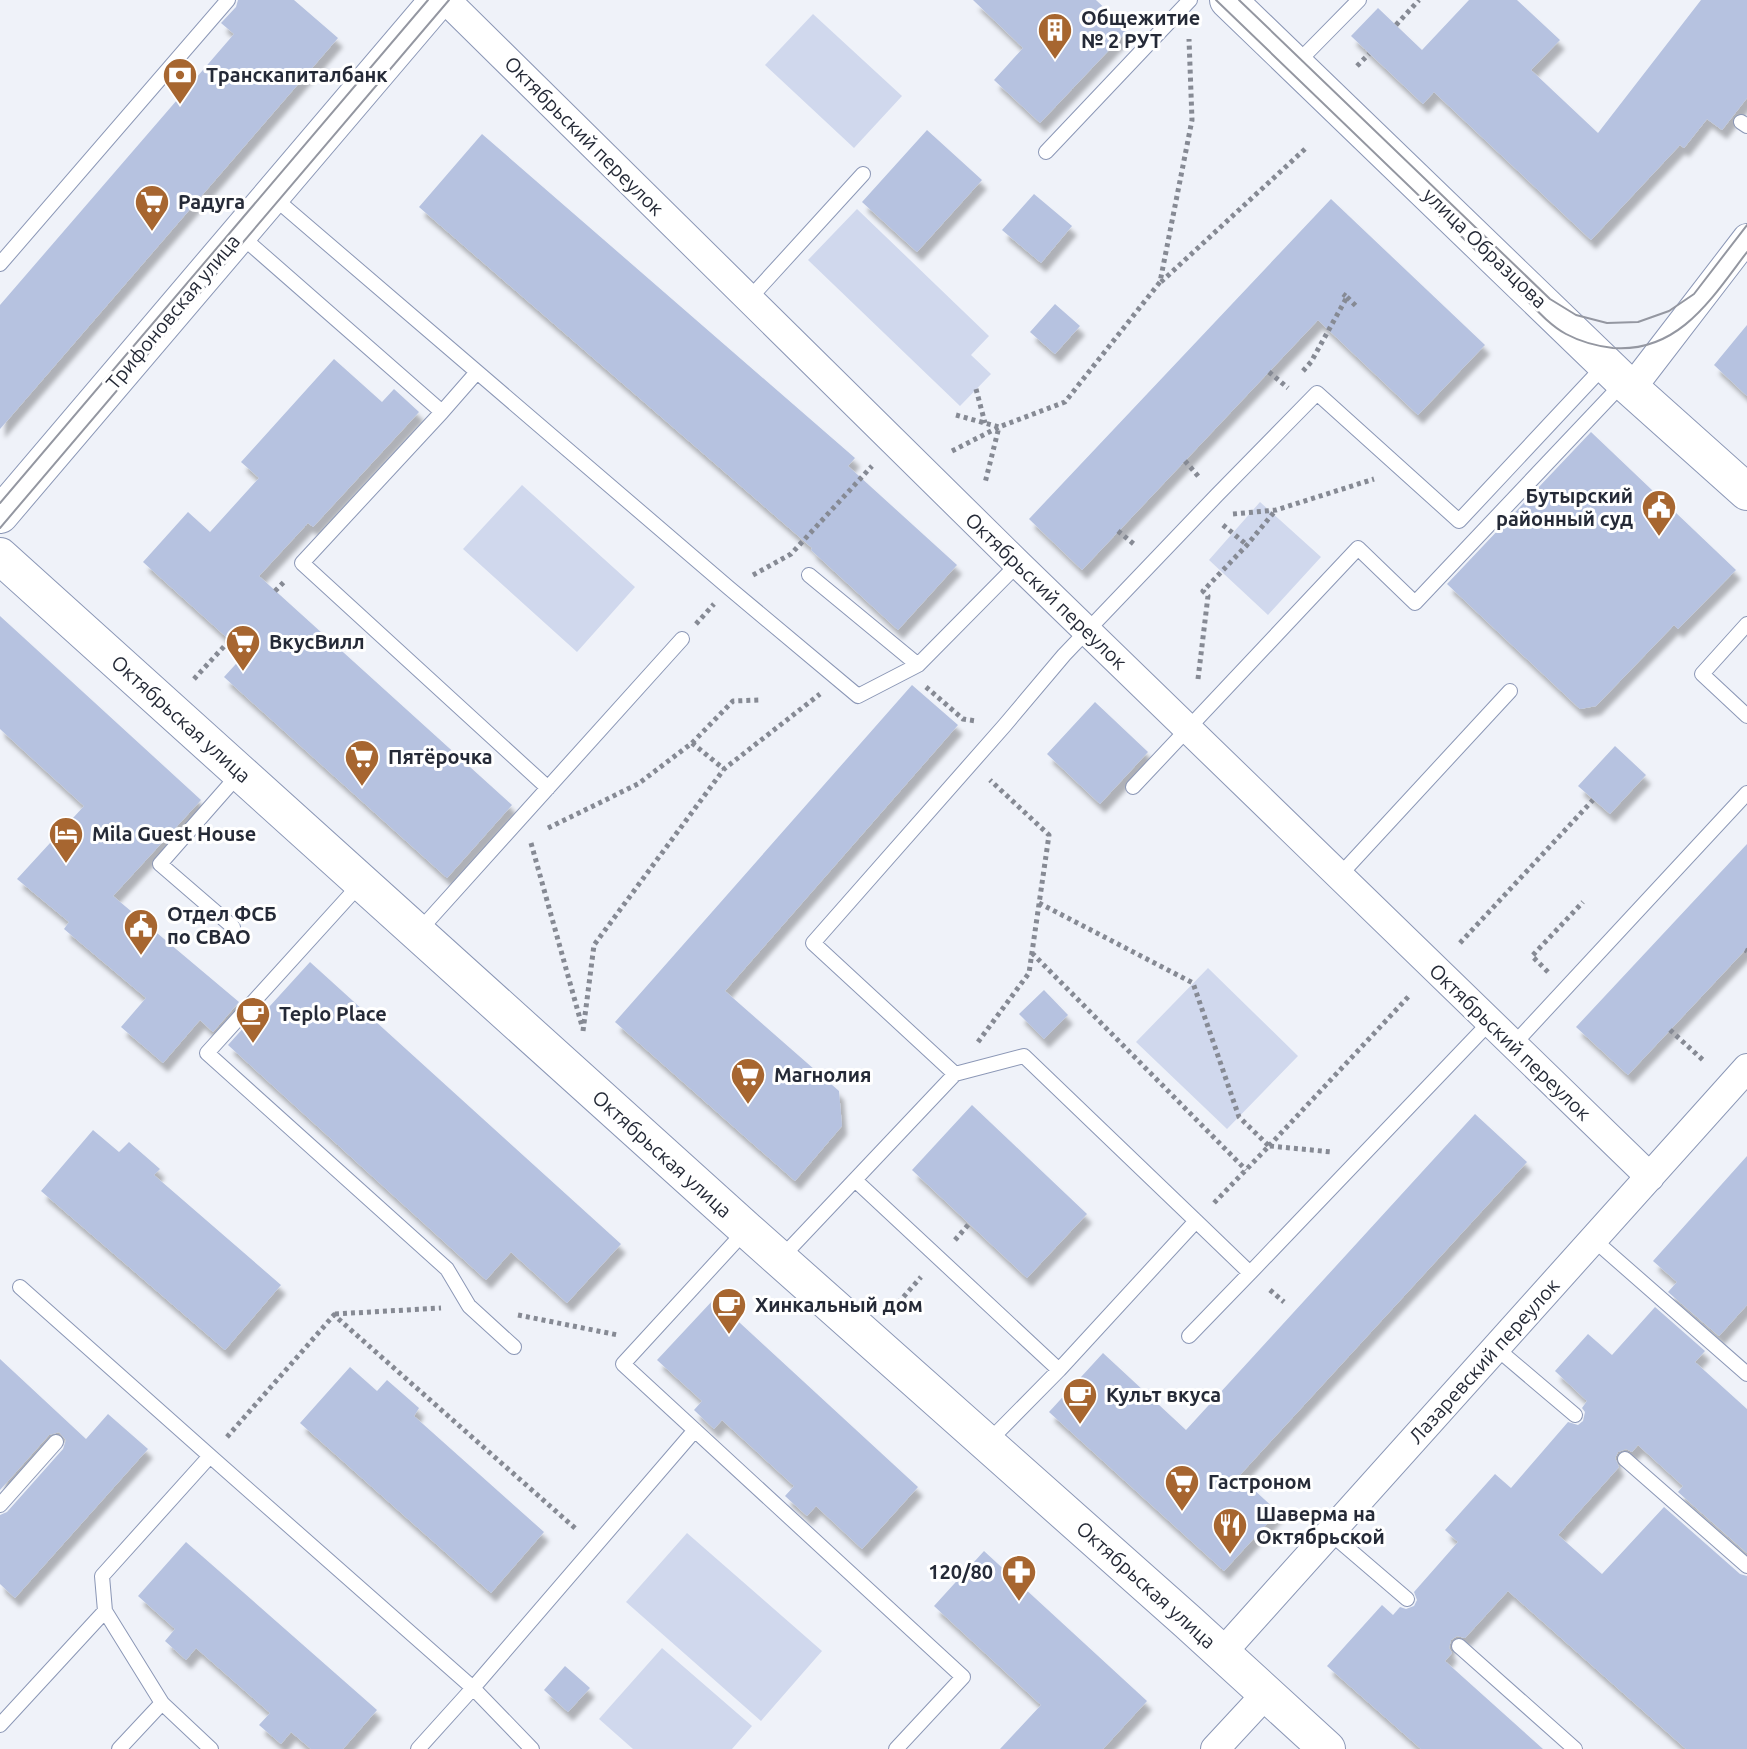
<svg xmlns="http://www.w3.org/2000/svg" width="1747" height="1749" font-family="Ubuntu,sans-serif">
<defs>
<filter id="shadow"><feDropShadow dx="5" dy="9" stdDeviation="2" flood-color="#0004"/></filter>
</defs>
<rect width="100%" height="100%" fill="#eff2f9"/>
<path fill="#d0d8ed" d="M813 14 902 96 854 148 765 65Z
M857 209 989 336 971 355 991 374 960 406 808 260Z
M522 485 635 587 577 652 463 549Z
M1260 502 1321 557 1268 615 1209 560Z
M1208 968 1298 1056 1227 1129 1136 1042Z
M687 1533 822 1651 761 1721 626 1602Z
M662 1648 752 1726 732 1749H633L599 1719Z"/>
<path fill="#b6c2e0" filter="url(#shadow)" d="M238 0H294L338 38 0 429V305L234 34 221 23 236 7Z
M973 0H1096L1128 30 1040 123 994 80 1023 48Z
M1469 0H1517L1560 40 1531 70 1598 133 1701 0H1747V98L1722 130 1707 119 1684 148 1680 145 1591 240 1434 92 1423 104 1351 36 1378 8 1422 50Z
M927 130 982 180 917 252 862 202Z
M482 134 855 458 848 466 957 565 898 630 811 550 812 548 419 207Z
M1034 194 1072 226 1041 263 1002 230Z
M1331 199 1485 345 1418 415 1318 320 1082 570 1029 519Z
M1055 304 1080 326 1055 354 1030 332Z
M1747 325V396L1714 365Z
M334 359 382 402 394 389 419 412 313 527 308 523 259 576 512 805 447 878 224 677 245 654 143 562 188 512 210 532 259 478 241 462Z
M1591 432 1736 570 1678 629 1674 625 1596 706 1580 709 1447 584Z
M0 616 201 800 113 896 239 1002 213 1032 200 1020 163 1063 121 1027 146 998 64 929 69 922 17 879 84 806 0 729Z
M912 685 958 725 725 991 839 1091 842 1126 795 1181 615 1022Z
M1095 702 1148 752 1100 804 1047 754Z
M1615 746 1646 775 1610 814 1578 786Z
M1747 844V948L1628 1075 1576 1027Z
M310 962 621 1244 567 1303 511 1252 486 1280 228 1045 255 1015 259 1018Z
M1044 990 1068 1015 1044 1039 1019 1014Z
M972 1105 1087 1214 1027 1278 912 1170Z
M1475 1114 1527 1162 1239 1476 1278 1512 1224 1571 1049 1412 1103 1353 1186 1430Z
M93 1130 119 1152 129 1142 160 1169 154 1175 281 1285 225 1350 41 1191Z
M1747 1156V1305L1719 1336 1668 1292 1677 1282 1653 1261Z
M714 1299 918 1487 862 1549 816 1506 807 1516 785 1496 794 1486 722 1420 714 1429 694 1410 702 1401 657 1360Z
M1655 1307 1705 1351 1695 1362 1747 1409V1553L1678 1492 1683 1486 1638 1445 1632 1452 1626 1449 1618 1452 1615 1458 1619 1467 1558 1535 1602 1574 1664 1507 1740 1574 1747 1576V1749H1686L1508 1591 1465 1638 1457 1636 1451 1640 1449 1648 1452 1653 1445 1661 1543 1749H1421L1327 1666 1382 1605 1393 1615 1400 1607 1406 1609 1414 1606 1417 1600 1414 1592 1458 1542 1445 1530 1495 1474 1511 1488 1568 1422 1578 1425 1583 1421 1585 1412 1582 1408 1587 1401 1555 1371 1588 1334 1612 1355Z
M0 1359 86 1439 108 1414 148 1449 15 1598 0 1584V1515L7 1512 63 1449 66 1440 59 1432 49 1435 0 1490Z
M350 1367 377 1391 387 1380 419 1408 414 1416 544 1532 491 1593 300 1423Z
M186 1542 377 1710 343 1749H311L291 1732 281 1744 259 1725 270 1713 196 1648 186 1660 165 1641 175 1629 138 1596Z
M984 1551 1147 1701 1103 1749H1000L1041 1705 934 1606Z
M565 1666 590 1688 568 1712 544 1690Z"/>
<g fill="none" stroke-linecap="round" stroke-linejoin="round">
<g stroke="#8b97b6" stroke-width="16">
<path id="service" d="M1295 65 1359 0
M1741 122 1747 126
M1046 152 1190 0
M272 196 729 588 858 696 918 665 1018 564
M240 235 442 412 302 563 548 788
M0 264 228 0
M749 299 863 174
M442 412 477 372
M809 575 918 665
M1747 624 1702 674 1747 716
M1133 787 1358 548 1415 603 1624 382
M1339 876 1510 691
M362 882 207 1053 447 1269 469 1306 514 1347
M233 927 160 864 240 773
M418 932 682 639
M1513 1045 1747 793
M955 1074 1024 1056 1196 1221 1059 1370 987 1443
M855 1180 1059 1370
M1196 1221 1250 1273 1490 1022
M746 1230 623 1364 963 1677 896 1749
M1593 1239 1747 1374
M780 1259 955 1074 813 943 1005 725 1064 655 1217 495 1317 393 1459 521 1605 365
M20 1287 210 1456
M1189 1336 1250 1273
M1496 1348 1575 1415
M1625 1459 1747 1566
M0 1505 56 1442
M1330 1533 1407 1599
M105 1611 162 1703 211 1749
M1459 1646 1575 1749
M0 1725 105 1611 102 1576 210 1456 473 1688 695 1430
M119 1749 162 1703
M418 1749 473 1688 532 1749"/>
</g>
<g stroke="#8b97b6" stroke-width="30">
<path id="minor" d="M446 0 1018 564 1650 1177
M1631 389 1747 238
M1222 1653 1747 1068
M1215 1749 1266 1694"/>
</g>
<g stroke="#8b97b6" stroke-width="38">
<path id="tertiary" d="M1228 0 1624 382 1747 492
M0 515 438 0
M0 556 747 1230 1188 1622 1327 1749"/>
</g>
<path stroke="#868a94" stroke-width="5" stroke-dasharray="4 4" stroke-linecap="butt" d="M1396 25 1419 0
M1357 66 1369 54
M1161 282 1305 149
M1347 297 1356 306
M1303 371 1311 362 1347 297 1343 294
M1269 372 1288 388
M976 389 985 423
M956 415 999 427 985 483
M952 451 999 427 1065 402 1160 282 1192 120 1189 39
M1185 461 1199 477
M1233 514 1276 510 1374 479
M1223 525 1247 545
M1118 531 1135 545
M753 575 791 554 872 466
M275 591 285 581
M696 624 714 604
M194 679 230 640
M1198 679 1208 596 1203 591 1247 545 1275 511
M926 687 963 719 976 721
M692 743 733 701 759 700
M548 828 638 784 692 743 724 769
M531 843 582 1026
M1039 903 1193 983 1239 1117 1269 1146 1213 1204
M1460 943 1593 800
M1745 950 1747 951
M1032 953 1246 1170
M1548 972 1532 956 1583 902
M1670 1030 1704 1061
M583 1031 594 945 724 769 820 694
M978 1042 1029 973 1049 835 990 780
M1269 1146 1409 996
M1270 1146 1332 1152
M955 1240 969 1224
M1270 1290 1284 1302
M893 1309 921 1277
M335 1314 441 1308
M518 1315 618 1335
M227 1437 334 1315 576 1529"/>
<use href="#service" stroke="#fff" stroke-width="14"/>
<use href="#minor" stroke="#fff" stroke-width="28"/>
<use href="#tertiary" stroke="#fff" stroke-width="36"/>
<path stroke="#9497a1" stroke-width="2" d="M1216 0 1519 292C1533 306 1548 324 1566 334 1581 342 1596 346 1613 348 1679 353 1712 298 1747 252
M1239 0 1550 299 1576 315 1607 323 1638 322 1669 311 1694 294 1747 225
M0 503 428 0
M0 528 449 0"/>
</g>
<defs>
<g id="building-pin" transform="scale(1.8)"><path d="M0 17L-7.5 6A9.5 9.5 0 1 1 7.5 6Z" fill="#a76630" stroke="#fff"/><path d="M-4-6H4V6H1V3H-1V6H-4ZM-2.5-4.3h1.7v1.8h-1.7ZM.8-4.3h1.7v1.8H.8ZM-2.5-1h1.7V.8h-1.7ZM.8-1h1.7V.8H.8Z" fill="#fff"/></g>
<g id="bank-pin" transform="scale(1.8)"><path d="M0 17L-7.5 6A9.5 9.5 0 1 1 7.5 6Z" fill="#a76630" stroke="#fff"/><path d="M-6-4H6V4H-6ZM0-2.3a2.3 2.3 0 1 0 0 4.6a2.3 2.3 0 1 0 0-4.6Z" fill="#fff"/></g>
<g id="supermarket-pin" transform="scale(1.8)"><path d="M0 17L-7.5 6A9.5 9.5 0 1 1 7.5 6Z" fill="#a76630" stroke="#fff"/><path d="M-6-5.5h2.5l.6 2H6L4.5 2H-2.5L-4.4-4H-6ZM-1.5 3.2a1.3 1.3 0 1 0 .1 0ZM3 3.2a1.3 1.3 0 1 0 .1 0Z" fill="#fff"/></g>
<g id="civic-pin" transform="scale(1.8)"><path d="M0 17L-7.5 6A9.5 9.5 0 1 1 7.5 6Z" fill="#a76630" stroke="#fff"/><path d="M-.6-6.5H3V-4.5H.6V-3L4-1V1h2V6H-6V1h2V-1L-.6-3ZM-1.2 2.5V6h2.4V2.5Z" fill="#fff"/></g>
<g id="hotel-pin" transform="scale(1.8)"><path d="M0 17L-7.5 6A9.5 9.5 0 1 1 7.5 6Z" fill="#a76630" stroke="#fff"/><path d="M-6-4.5h1.5V1H6V5H4.5V3h-9V5H-6ZM-4 0a1.8 1.8 0 1 1 3.6 0ZM.5 0V-2.5h3Q6-2.5 6 0Z" fill="#fff"/></g>
<g id="cafe-pin" transform="scale(1.8)"><path d="M0 17L-7.5 6A9.5 9.5 0 1 1 7.5 6Z" fill="#a76630" stroke="#fff"/><path d="M-5.5-4.5H6V0H3Q3 3.5 0 3.5H-2.5Q-5.5 3.5-5.5 0ZM3-3.2v2h1.7v-2ZM-6 4.5H4V6H-6Z" fill="#fff"/></g>
<g id="restaurant-pin" transform="scale(1.8)"><path d="M0 17L-7.5 6A9.5 9.5 0 1 1 7.5 6Z" fill="#a76630" stroke="#fff"/><path d="M-5-6h1v4h1v-4h1v4h1v-4h1v5L-1.5 .5V6h-2V.5L-5-1ZM5-6V6H3V1.5H1.5Q1.5-4 5-6Z" fill="#fff"/></g>
<g id="pharmacy-pin" transform="scale(1.8)"><path d="M0 17L-7.5 6A9.5 9.5 0 1 1 7.5 6Z" fill="#a76630" stroke="#fff"/><path d="M-2-6h4v4h4v4h-4v4h-4v-4h-4v-4h4Z" fill="#fff"/></g>
</defs>
<g fill-rule="evenodd">
<use href="#building-pin" x="1055" y="30"/>
<use href="#bank-pin" x="180" y="75"/>
<use href="#supermarket-pin" x="152" y="202"/>
<use href="#civic-pin" x="1659" y="507"/>
<use href="#supermarket-pin" x="243" y="642"/>
<use href="#supermarket-pin" x="362" y="757"/>
<use href="#hotel-pin" x="66" y="834"/>
<use href="#civic-pin" x="141" y="926"/>
<use href="#cafe-pin" x="253" y="1014"/>
<use href="#supermarket-pin" x="748" y="1075"/>
<use href="#cafe-pin" x="729" y="1305"/>
<use href="#cafe-pin" x="1080" y="1395"/>
<use href="#supermarket-pin" x="1182" y="1482"/>
<use href="#restaurant-pin" x="1230" y="1525"/>
<use href="#pharmacy-pin" x="1019" y="1572"/>
</g>
<g text-anchor="middle" stroke-width="6" stroke-linejoin="round" paint-order="stroke">
<g font-size="20" font-weight="bold" fill="#252a37" stroke="#fff" text-anchor="start">
<text x="1081" y="25">Общежитие<tspan x="1081" dy="23">№ 2 РУТ</tspan></text>
<text x="206" y="82">Транскапиталбанк</text>
<text x="178" y="209">Радуга</text>
<text x="1633" y="503" text-anchor="end">Бутырский<tspan x="1633" dy="23">районный суд</tspan></text>
<text x="269" y="649">ВкусВилл</text>
<text x="388" y="764">Пятёрочка</text>
<text x="92" y="841">Mila Guest House</text>
<text x="167" y="921">Отдел ФСБ<tspan x="167" dy="23">по СВАО</tspan></text>
<text x="279" y="1021">Teplo Place</text>
<text x="774" y="1082">Магнолия</text>
<text x="755" y="1312">Хинкальный дом</text>
<text x="1106" y="1402">Культ вкуса</text>
<text x="1208" y="1489">Гастроном</text>
<text x="1256" y="1521">Шаверма на<tspan x="1256" dy="23">Октябрьской</tspan></text>
<text x="993" y="1579" text-anchor="end">120/80</text>
</g>
<g font-size="20" fill="#252a37" stroke="#fff">
<text transform="translate(584 136) rotate(45)" y="7">Октябрьский переулок</text>
<text transform="translate(1485 248) rotate(44)" y="7">улица Образцова</text>
<text transform="translate(173 312) rotate(-50)" y="7">Трифоновская улица</text>
<text transform="translate(1046 591) rotate(44)" y="7">Октябрьский переулок</text>
<text transform="translate(181 719) rotate(42)" y="7">Октябрьская улица</text>
<text transform="translate(1510 1042) rotate(44)" y="7">Октябрьский переулок</text>
<text transform="translate(662 1154) rotate(42)" y="7">Октябрьская улица</text>
<text transform="translate(1484 1361) rotate(-48)" y="7">Лазаревский переулок</text>
<text transform="translate(1146 1585) rotate(42)" y="7">Октябрьская улица</text>
</g>
</g>
</svg>
